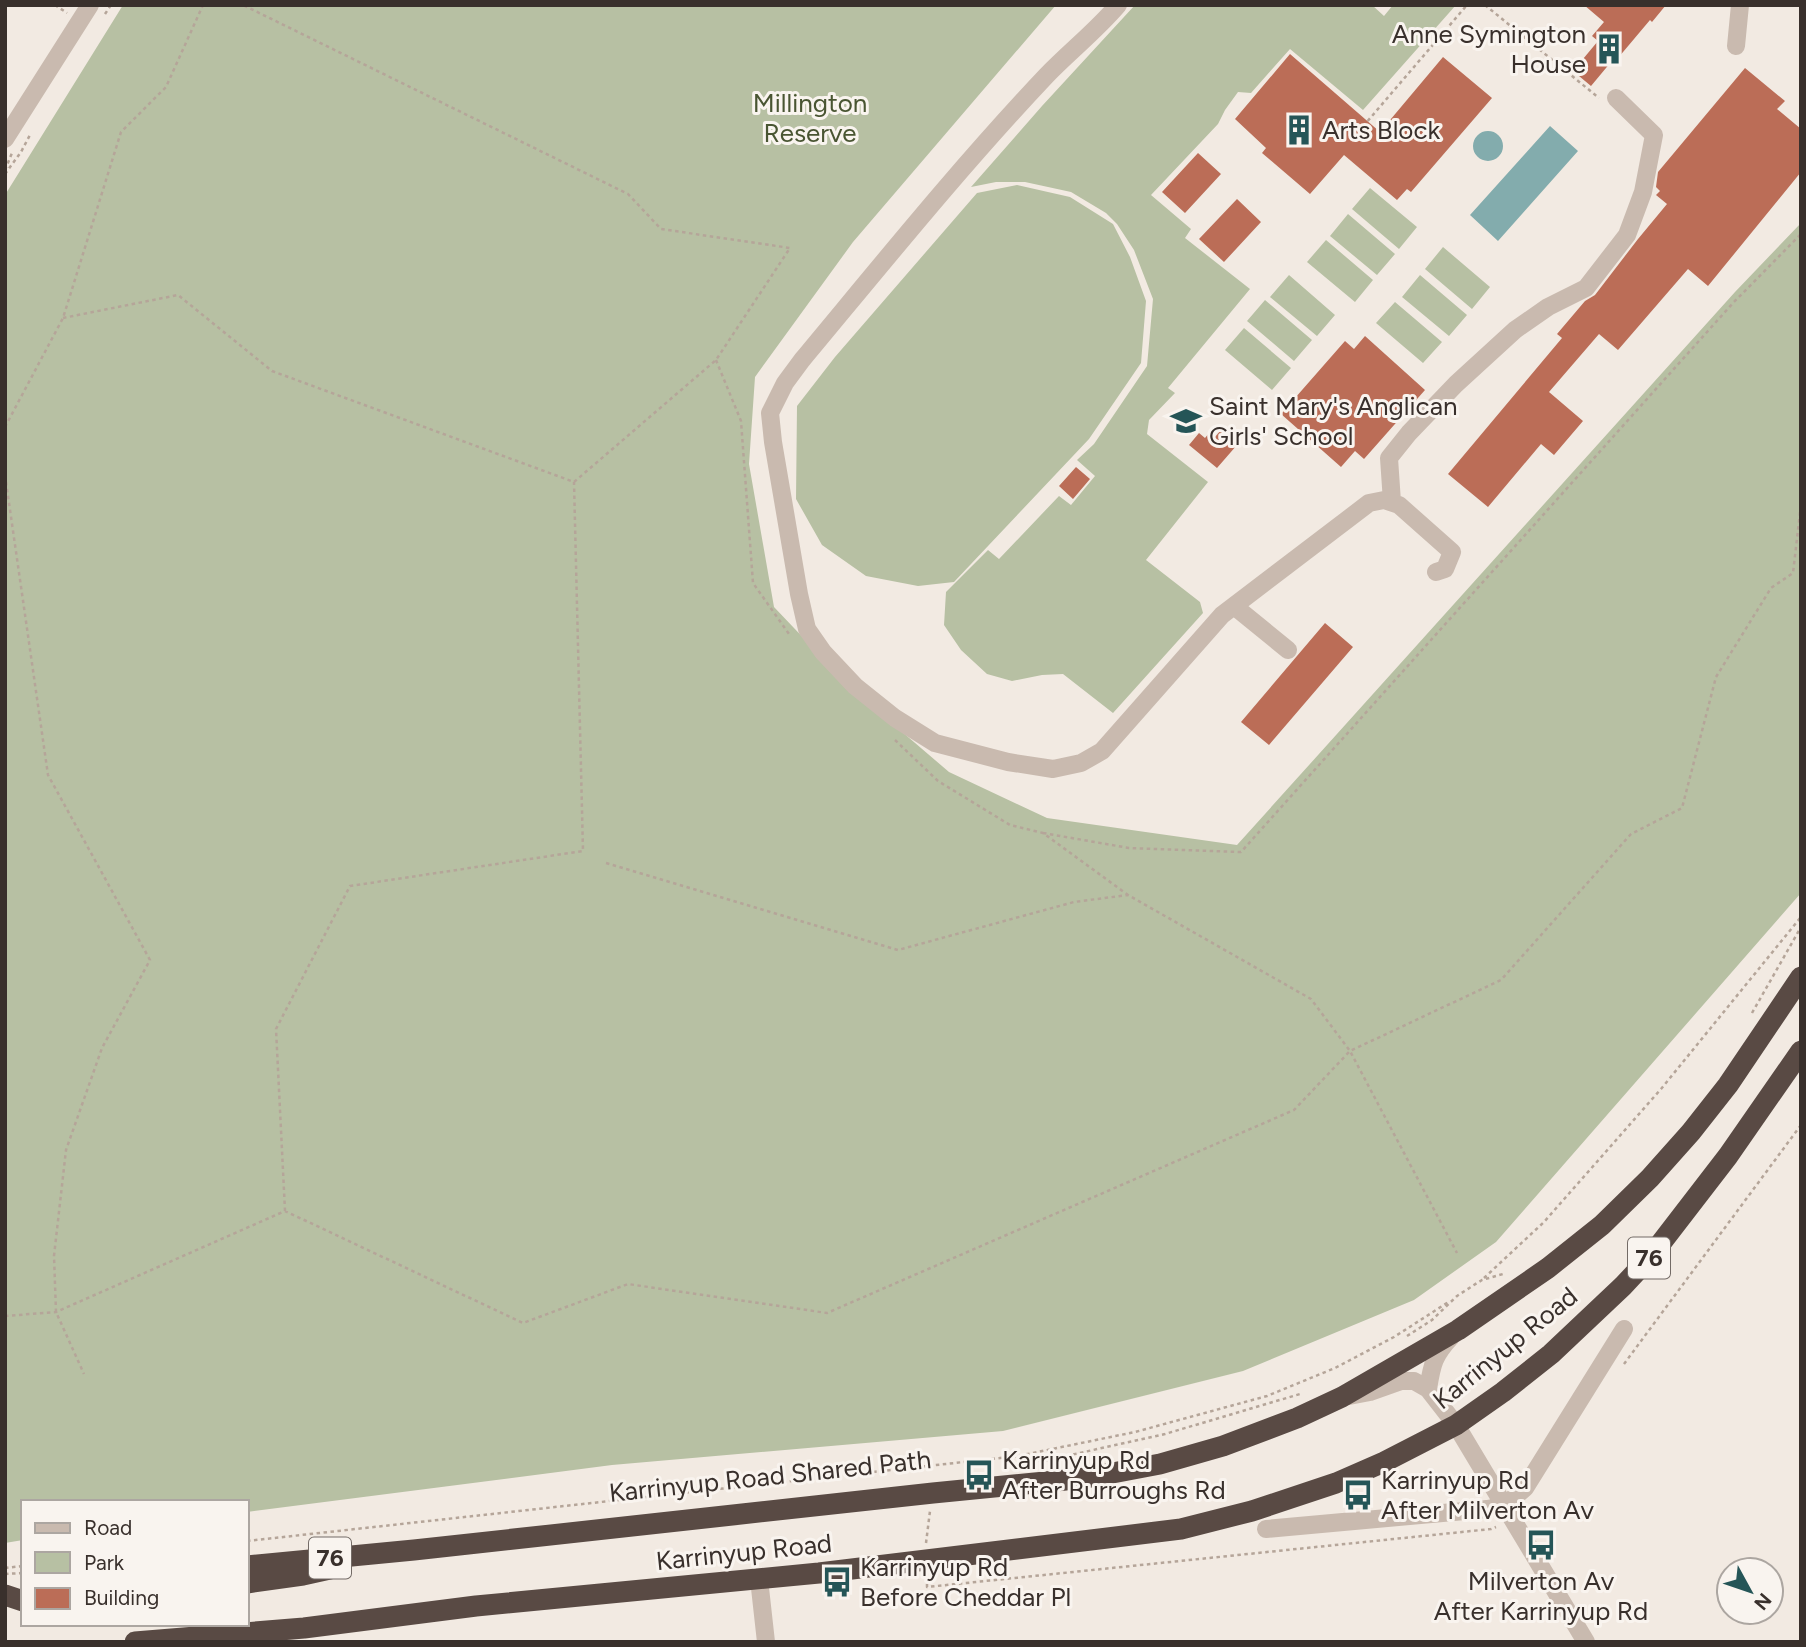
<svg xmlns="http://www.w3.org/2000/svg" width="1806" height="1647" font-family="Figtree,sans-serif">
<rect width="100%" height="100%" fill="#f2eae2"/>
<path fill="#b7c0a3" d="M123 5H1056L853 242 755 377 749 464 774 607 852 689 949 772 1047 818 1237 845 1735 292 1801 223V893L1496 1242 1414 1300 1243 1371 1003 1431 612 1465 247 1512V1502H23V1540L5 1543V195Z
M1135 5H1372L1384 16 1393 5H1456L1363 110 1290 49 1251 93 1238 92 1225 110 1218 124 1151 195 1191 229 1185 238 1250 289 1168 388 1175 393 1149 420 1147 434 1208 482 1146 560 1200 602 1203 613 1113 713 1063 674 1042 675 1012 681 987 674 961 650 944 625 946 592 988 550 999 559 1059 496 1071 505 1095 476 1077 460 1094 444 1147 366 1153 299 1134 250 1117 224 1106 213 1071 192 1025 182H996L971 187 1042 106Z
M1017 185 1070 197 1113 224 1130 257 1146 301 1141 363 1089 439 954 582 918 586 866 576 822 545 796 499 797 406 835 357 977 193Z
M1370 188 1417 227 1399 249 1352 209Z
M1348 214 1395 254 1377 275 1330 236Z
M1326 240 1373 280 1355 302 1307 262Z
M1443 247 1490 287 1472 309 1425 269Z
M1289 275 1335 315 1317 336 1270 297Z
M1420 275 1467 315 1449 336 1402 297Z
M1265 300 1312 340 1294 361 1247 321Z
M1395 302 1442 342 1423 363 1376 323Z
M1244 328 1291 368 1272 390 1225 350Z"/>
<path fill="#83acad" d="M1550 126 1578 151 1498 241 1470 215Z
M1473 146a15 15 0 1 1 30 0a15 15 0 1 1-30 0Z"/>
<path fill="#bb6d57" d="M1584 5H1666L1652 22 1650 20 1618 58 1616 56 1591 86 1573 71 1598 41 1592 36 1604 22Z
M1290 54 1380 132 1443 57 1492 98 1411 192 1407 189 1397 200 1344 155 1310 194 1262 153 1266 148 1235 119Z
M1745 68 1785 101 1777 109 1801 129V172L1708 286 1688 269 1618 350 1599 334 1549 392 1583 421 1554 455 1541 444 1488 507 1448 474 1562 338 1557 334 1585 301 1595 295 1638 239 1667 204 1656 195 1660 191 1656 187 1658 172Z
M1198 153 1221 174 1185 213 1162 192Z
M1237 199 1261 222 1224 262 1199 239Z
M1365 336 1425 390 1364 459 1355 451 1341 467 1281 414 1345 341 1354 349Z
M1220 431 1237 445 1217 468 1189 445 1199 433 1205 438 1210 432 1215 437Z
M1076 467 1090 479 1073 499 1059 486Z
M1325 623 1353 647 1269 745 1241 722Z"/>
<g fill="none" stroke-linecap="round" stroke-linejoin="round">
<path stroke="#b5a599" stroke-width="2.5" stroke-dasharray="3.5 3.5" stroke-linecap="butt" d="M55 5 67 13
M1485 5 1599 98
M105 14 111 5
M1354 137 1467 5
M5 170 12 153
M5 174 21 152 31 133
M63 318 178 295 272 371 574 482 716 360 790 248 661 229 628 194 243 5
M716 360 741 421 753 583 789 634
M5 427 63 318 121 132 166 87 203 5
M5 475 48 775 150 960 102 1048 66 1150 54 1256 56 1312 84 1374
M895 740 938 781 1010 825 1043 833 1128 895
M1043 833 1129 848 1241 852 1733 303 1801 234
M606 863 898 950 1074 902 1128 895 1311 999 1350 1051 1501 980 1631 834 1682 808 1716 677 1771 588 1793 573 1801 504
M1752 1013 1801 927
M285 1211 276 1029 350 886 583 851 574 482
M1484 1278 1544 1222 1661 1089 1801 917
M5 1316 56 1312 285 1211 523 1323 628 1284 827 1313 1294 1110 1350 1051 1457 1253
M1407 1336 1432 1320 1457 1296 1477 1283 1482 1280 1503 1274
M1624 1364 1801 1125
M1039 1462 1165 1434 1300 1394
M247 1541 1018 1456 1135 1432 1267 1396 1335 1368 1394 1337 1450 1301
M926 1543 930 1511
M5 1568 23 1566
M5 1574 23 1573
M927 1577V1587L1491 1529 1496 1527"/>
<path stroke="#c9baaf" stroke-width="18" d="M1118 5C1096 31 1069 52 1046 76 960 167 882 264 802 360L785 383 770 413 773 442 799 594 807 629 823 652 855 686 895 718 935 743 1008 762 1053 769 1081 763 1102 751 1222 615 1369 503 1384 500 1399 505 1452 552 1445 569 1436 572
M1736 46 1740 5
M5 139 90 5
M1392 502 1389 458 1409 433 1456 384 1515 330 1548 307 1586 288 1627 235 1643 192 1654 135 1616 98
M1234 606 1288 650
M1428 1389C1432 1364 1434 1355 1451 1337
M1349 1396 1370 1392 1401 1381H1414L1428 1389 1456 1425 1586 1642
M1266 1529 1487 1509 1504 1506 1525 1488 1624 1329
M759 1579 766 1642"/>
<path stroke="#594a44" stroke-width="21" d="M247 1566 414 1550 933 1493 1086 1478 1160 1464 1223 1446 1297 1418 1342 1397 1458 1330 1548 1268 1602 1225 1650 1178 1691 1132 1728 1085 1801 977
M247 1583 303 1575 330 1569
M5 1595 23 1601
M135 1642 304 1628 476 1606 819 1573 1181 1529 1252 1511 1336 1483 1384 1462 1456 1425 1503 1392 1551 1354 1623 1286 1651 1256 1728 1156 1801 1051"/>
</g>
<defs>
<g id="building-bare" transform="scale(2.415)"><path d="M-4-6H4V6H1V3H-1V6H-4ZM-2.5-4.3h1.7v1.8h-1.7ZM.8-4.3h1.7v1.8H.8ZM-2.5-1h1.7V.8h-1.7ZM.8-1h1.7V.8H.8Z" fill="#255557" stroke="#f9f4ef" stroke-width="2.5" paint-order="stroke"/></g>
<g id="school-bare" transform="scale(2.415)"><path d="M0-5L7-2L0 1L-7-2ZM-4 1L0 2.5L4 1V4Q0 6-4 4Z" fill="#255557" stroke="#f9f4ef" stroke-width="2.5" paint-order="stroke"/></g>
<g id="bus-bare" transform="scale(2.415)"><path d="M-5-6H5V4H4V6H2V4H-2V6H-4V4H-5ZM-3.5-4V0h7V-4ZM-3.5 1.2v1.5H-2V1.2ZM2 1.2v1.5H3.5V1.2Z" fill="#255557" stroke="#f9f4ef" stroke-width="2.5" paint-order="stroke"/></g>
</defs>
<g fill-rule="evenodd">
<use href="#building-bare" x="1609" y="49"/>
<use href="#building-bare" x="1299" y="130"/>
<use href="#school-bare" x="1186" y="421"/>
<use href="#bus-bare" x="979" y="1475"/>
<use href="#bus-bare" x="1358" y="1495"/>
<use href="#bus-bare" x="1541" y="1545"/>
<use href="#bus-bare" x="837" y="1582"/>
</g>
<g text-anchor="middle" stroke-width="6" stroke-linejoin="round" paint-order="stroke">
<g fill="#f9f4ef" stroke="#736b66" stroke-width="2">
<rect x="1628" y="1237.5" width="42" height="41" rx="5"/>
<rect x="309" y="1537.5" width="42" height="41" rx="5"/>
</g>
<g font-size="24" font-weight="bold" fill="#39302c">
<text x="1649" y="1266">76</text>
<text x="330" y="1566">76</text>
</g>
<g font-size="26" fill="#39302c" stroke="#f9f4ef" text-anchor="start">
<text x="1586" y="43" text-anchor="end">Anne Symington<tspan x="1586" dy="30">House</tspan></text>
<text x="1322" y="139">Arts Block</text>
<text x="1209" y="415">Saint Mary's Anglican<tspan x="1209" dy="30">Girls' School</tspan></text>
<text x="1002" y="1469">Karrinyup Rd<tspan x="1002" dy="30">After Burroughs Rd</tspan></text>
<text x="1381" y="1489">Karrinyup Rd<tspan x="1381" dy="30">After Milverton Av</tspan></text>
<text x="860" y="1576">Karrinyup Rd<tspan x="860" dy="30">Before Cheddar Pl</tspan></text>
<text x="1541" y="1590" text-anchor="middle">Milverton Av<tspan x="1541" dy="30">After Karrinyup Rd</tspan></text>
</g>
<g font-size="26" fill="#495532" stroke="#f9f4ef">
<text x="810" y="112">Millington<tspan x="810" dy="30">Reserve</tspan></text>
</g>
<g font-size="26" fill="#39302c" stroke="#f9f4ef">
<text transform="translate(1505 1348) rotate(-39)" y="9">Karrinyup Road</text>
<text transform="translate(770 1476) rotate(-6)" y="9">Karrinyup Road Shared Path</text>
<text transform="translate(744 1552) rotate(-6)" y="9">Karrinyup Road</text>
</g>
</g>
<rect width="1806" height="1647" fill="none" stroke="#39302c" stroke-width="14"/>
<rect x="21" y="1500" width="228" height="126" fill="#f9f4ef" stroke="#aca6a1" stroke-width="2"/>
<rect x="35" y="1523" width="35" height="10" fill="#c9baaf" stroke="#aca6a1" stroke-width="2"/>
<text x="84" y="1535" font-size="21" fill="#39302c">Road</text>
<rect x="35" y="1552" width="35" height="21" fill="#b7c0a3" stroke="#aca6a1" stroke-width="2"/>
<text x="84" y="1570" font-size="21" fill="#39302c">Park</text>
<rect x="35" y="1588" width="35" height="21" fill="#bb6d57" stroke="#aca6a1" stroke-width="2"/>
<text x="84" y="1605" font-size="21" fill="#39302c">Building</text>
<g transform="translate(1750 1591) rotate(130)"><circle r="33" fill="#f9f4ef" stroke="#aca6a1" stroke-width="2"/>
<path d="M0-5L12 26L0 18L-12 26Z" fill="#255557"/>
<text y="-10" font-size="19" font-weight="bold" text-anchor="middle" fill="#39302c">N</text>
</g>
</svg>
